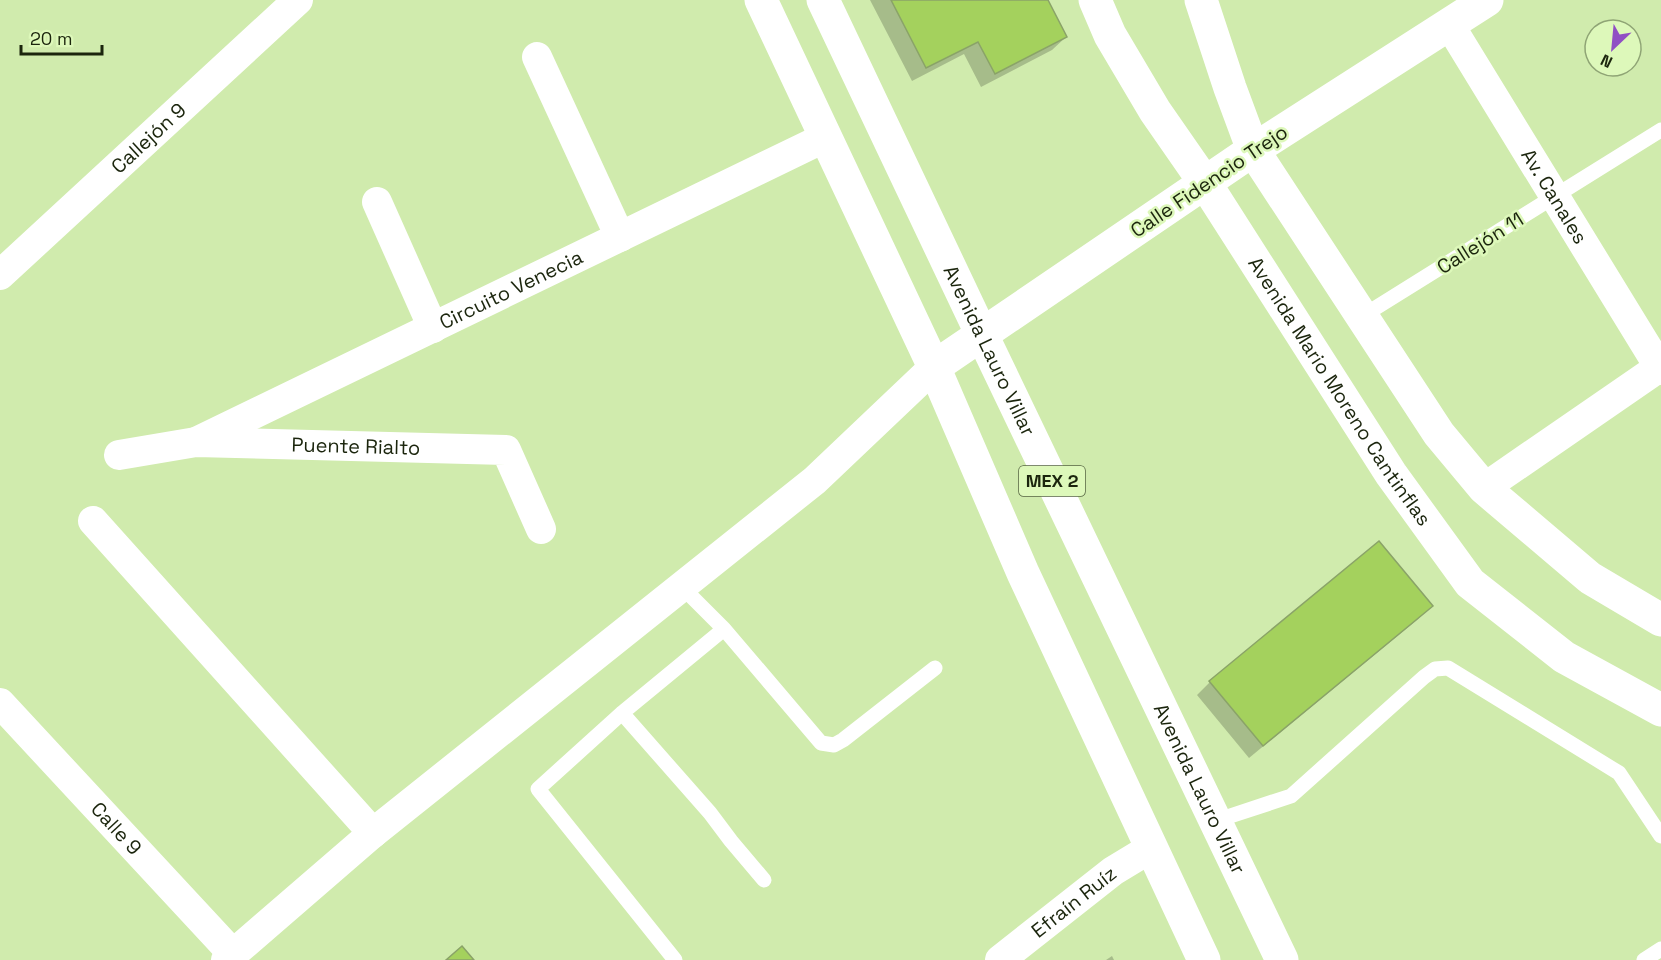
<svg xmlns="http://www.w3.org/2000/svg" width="1661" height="960" font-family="'Space Grotesk',sans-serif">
<rect width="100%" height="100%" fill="#d0ebad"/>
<path fill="#0003" d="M870 0H1047L1066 37 1052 50 981 87 964 54 912 81Z
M1431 606 1417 620 1249 758 1197 695 1210 682Z
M1112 956 1114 960H1106Z"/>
<path fill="#a4d15d" stroke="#8aa368" stroke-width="1.5" d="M891 0H1048L1067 37 995 74 978 42 926 68Z
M1379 541 1433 606 1263 746 1209 681Z
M462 946 474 960H446Z"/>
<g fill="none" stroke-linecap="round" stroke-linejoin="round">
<path stroke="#fff" stroke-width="15" d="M1361 317 1661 130
M682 587 724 629 821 743 834 745 843 740 935 668
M622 713 710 813 731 841 764 880
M1215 821 1291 796 1424 677 1435 669 1448 668 1619 773 1661 836
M675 960 538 789 622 713 724 629
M1644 960 1661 949"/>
<g stroke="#fff" stroke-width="30">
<path id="s1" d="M1449 24 1661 370"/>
<path d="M537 57 620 237"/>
<path d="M377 202 433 328"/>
<path id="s2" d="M0 275 298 0"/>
<path id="s3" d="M196 442 826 137"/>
<path id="s4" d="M119 455 196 442 506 450 541 529"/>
<path d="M1484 488 1661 366"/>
<path d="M93 521 373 833"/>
<path id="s5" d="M0 703 233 954"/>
<path d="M226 960 373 833 814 481 934 367"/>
<path id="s6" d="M1000 960 1113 871 1151 848"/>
</g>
<path stroke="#fff" stroke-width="33" d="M1253 150 1487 0"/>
<g stroke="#fff" stroke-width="33">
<path id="s7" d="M1095 0 1110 35 1155 111 1205 183 1391 474 1470 583 1564 657 1661 710"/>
<path d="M1201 0 1230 88 1253 150 1439 434 1484 488 1590 578 1661 620"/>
<path d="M934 367 1253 150"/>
</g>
<g stroke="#fff" stroke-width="33">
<path d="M761 0 934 367 1023 573 1204 960"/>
<path id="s8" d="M823 0 982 335 1282 960"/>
</g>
</g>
<g text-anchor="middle" stroke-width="5" stroke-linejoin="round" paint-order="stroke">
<rect fill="#ddf8ba" stroke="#556441" stroke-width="1.5" x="1019" y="466" width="66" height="30" rx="4.5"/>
<g font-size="18" font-weight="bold" fill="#1b250d">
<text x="1052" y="487">MEX 2</text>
</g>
<g font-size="20" fill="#1b250d" stroke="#ddf8ba">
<text dy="7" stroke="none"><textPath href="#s2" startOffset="202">Callejón 9</textPath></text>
<text transform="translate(1209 181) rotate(-34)" y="7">Calle Fidencio Trejo</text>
<text dy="7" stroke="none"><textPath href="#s1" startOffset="202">Av. Canales</textPath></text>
<text transform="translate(1480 243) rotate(-32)" y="7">Callejón 11</text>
<text dy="7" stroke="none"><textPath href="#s3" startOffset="350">Circuito Venecia</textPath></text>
<text dy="7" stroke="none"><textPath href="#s8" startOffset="388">Avenida Lauro Villar</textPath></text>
<text dy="7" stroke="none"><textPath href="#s7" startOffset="462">Avenida Mario Moreno Cantinflas</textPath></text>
<text dy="7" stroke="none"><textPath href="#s4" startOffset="238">Puente Rialto</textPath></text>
<text dy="7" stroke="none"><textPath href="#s8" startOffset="874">Avenida Lauro Villar</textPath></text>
<text dy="7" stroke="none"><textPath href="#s5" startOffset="171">Calle 9</textPath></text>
<text dy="7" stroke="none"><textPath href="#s6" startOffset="94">Efraín Ruíz</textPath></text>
</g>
</g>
<g transform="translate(1613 48) rotate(206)"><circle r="28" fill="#ddf8ba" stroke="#8fa475" stroke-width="1.5"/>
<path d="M0-4.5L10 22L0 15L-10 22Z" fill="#904fc4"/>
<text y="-9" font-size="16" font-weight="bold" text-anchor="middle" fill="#1b250d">N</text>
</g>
<path d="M21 45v9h81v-9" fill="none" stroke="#1b250d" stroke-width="3"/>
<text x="30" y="45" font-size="18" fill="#1b250d" stroke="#ddf8ba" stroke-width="4.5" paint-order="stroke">20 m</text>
</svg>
